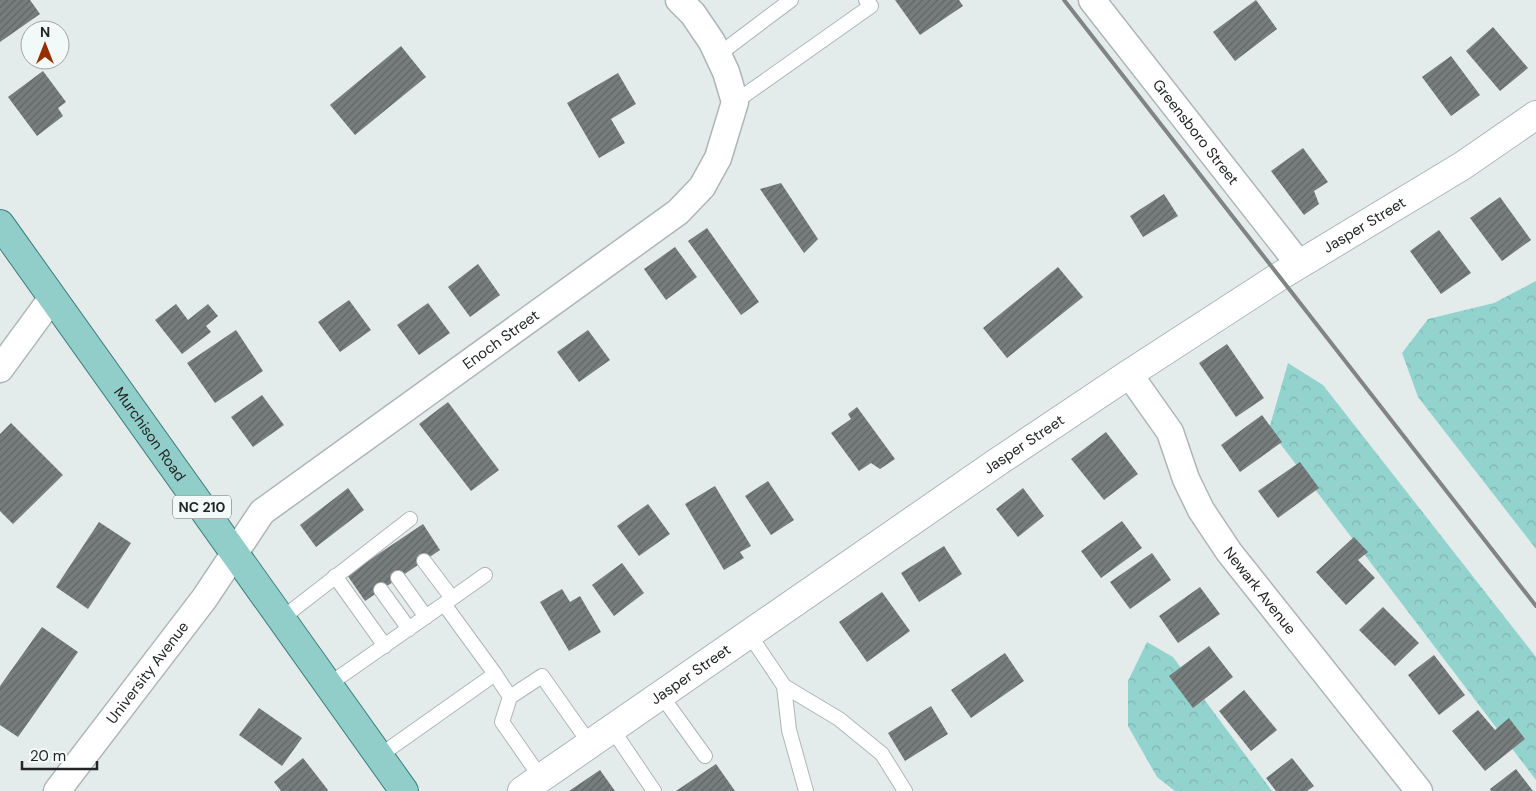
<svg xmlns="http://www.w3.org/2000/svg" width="1536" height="791" font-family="'DM Sans',sans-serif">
<defs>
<pattern id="forest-crowns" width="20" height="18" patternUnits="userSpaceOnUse" patternTransform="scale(1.25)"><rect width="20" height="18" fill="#93d3cd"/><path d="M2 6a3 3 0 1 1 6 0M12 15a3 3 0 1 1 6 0" fill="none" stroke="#7eb5b0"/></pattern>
<pattern id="building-hatch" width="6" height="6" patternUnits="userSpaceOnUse" patternTransform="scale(1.25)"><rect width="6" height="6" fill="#767d7c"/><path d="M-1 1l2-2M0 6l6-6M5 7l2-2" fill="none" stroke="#606665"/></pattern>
</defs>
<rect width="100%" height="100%" fill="#e4eceb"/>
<path fill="url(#forest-crowns)" d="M1536 281V549L1418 397 1402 353 1428 319 1494 303Z
M1288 363 1323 385 1536 657V780L1269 429Z
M1147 642 1173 657 1272 791H1175L1157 777 1128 726V681Z"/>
<path fill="url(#building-hatch)" d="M0 0H30L40 14 0 42Z
M895 0H959L963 6 920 35Z
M1256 0 1277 29 1235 61 1213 32Z
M1493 27 1528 68 1500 91 1466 51Z
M401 46 426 77 355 135 330 105Z
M1451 56 1480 95 1451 116 1422 77Z
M43 71 66 102 58 108 63 116 37 136 8 97Z
M618 73 636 104 611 119 625 143 599 158 567 103Z
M1303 148 1328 182 1314 191 1319 204 1304 215 1271 171Z
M781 183 818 239 804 253 760 189Z
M1164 194 1178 216 1143 237 1130 216Z
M1500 197 1531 240 1502 261 1470 218Z
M707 228 759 302 741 315 688 241Z
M1439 230 1471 273 1441 294 1410 251Z
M675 247 697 277 666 300 644 269Z
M478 264 500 295 470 317 448 287Z
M1058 267 1083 297 1007 358 983 328Z
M349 300 371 330 340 352 318 322Z
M428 303 450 333 419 355 397 325Z
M176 304 188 320 208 304 218 316 206 326 211 332 182 354 155 320Z
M236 330 263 371 215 403 187 363Z
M588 330 610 360 579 382 557 352Z
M1227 344 1264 398 1236 417 1199 363Z
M262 395 284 425 253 447 231 417Z
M448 402 499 470 471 491 419 424Z
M857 407 895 459 880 469 871 463 859 471 831 433 851 419 848 414Z
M1262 415 1282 442 1240 472 1221 445Z
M11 423 63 475 13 524 0 511V434Z
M1106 432 1138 474 1104 500 1071 459Z
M1300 462 1319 488 1278 518 1258 491Z
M768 481 794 520 771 535 745 496Z
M715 486 751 546 740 552 744 558 724 570 685 504Z
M348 488 364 510 316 547 300 525Z
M1023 488 1044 516 1018 537 996 509Z
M648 504 670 534 639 556 617 526Z
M1122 521 1142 548 1101 578 1081 551Z
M99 522 131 543 88 609 56 587Z
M423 524 440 550 365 601 347 575Z
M1354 537 1368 552 1358 560 1375 578 1346 605 1316 572Z
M944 546 962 574 919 602 901 573Z
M1152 553 1171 580 1130 609 1110 582Z
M622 563 644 593 614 616 592 585Z
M1200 587 1220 614 1178 643 1159 616Z
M562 589 570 602 580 596 601 632 569 651 540 602Z
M882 592 910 631 867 662 839 622Z
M1383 607 1419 643 1395 666 1359 630Z
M42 627 78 652 18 737 0 725V686Z
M1209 646 1233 677 1193 708 1169 676Z
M1005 653 1024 681 971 718 951 690Z
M1434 655 1465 695 1439 715 1408 675Z
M1244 690 1277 730 1251 751 1219 711Z
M931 706 948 734 905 761 888 733Z
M259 708 302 738 282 766 239 735Z
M1478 710 1495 730 1509 718 1525 739 1485 771 1452 731Z
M303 758 328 790 327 791H281L274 782Z
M1292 758 1314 786 1307 791H1276L1266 778Z
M716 764 735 791H676Z
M1516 769 1533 791H1491L1490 789Z
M600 770 615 791H569Z"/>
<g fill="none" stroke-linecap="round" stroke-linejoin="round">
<g stroke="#aeb6b5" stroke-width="16">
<path id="service" d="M718 55 791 0
M735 102 871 6 866 0
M424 561 452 598
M335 576 385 646
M398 578 426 617
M381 590 409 629
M444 604 485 575
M281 619 410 519
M749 634 784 686 839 719 882 754 905 791
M328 685 444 604 495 674
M784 686 789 730 806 791
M661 695 705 756
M510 697 542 676 590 744
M612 729 654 791
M379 756 495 674 510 697 502 722 541 778"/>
</g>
<g stroke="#aeb6b5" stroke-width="29">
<g id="minor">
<path id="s1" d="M1092 0 1299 264"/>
<path d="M0 369 52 298"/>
<path id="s2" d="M1129 374 1170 432 1186 479 1201 510 1229 552 1419 791"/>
<path id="s3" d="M57 791 204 599 262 512 678 212 702 187 718 158 735 102 726 72 712 42 693 14 679 0"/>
</g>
</g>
<g stroke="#aeb6b5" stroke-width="30">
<g id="tertiary">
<path id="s4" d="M522 791 996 463 1129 374 1280 276 1462 166 1536 115"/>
</g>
</g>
<g stroke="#3b7e7a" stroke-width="30">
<g id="primary">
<path id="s5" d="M0 224 404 791"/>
</g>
</g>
<use href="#service" stroke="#fff" stroke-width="14"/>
<use href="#minor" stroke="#fff" stroke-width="26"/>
<use href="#tertiary" stroke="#fff" stroke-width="28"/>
<use href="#primary" stroke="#91ceca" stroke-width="28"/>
<path stroke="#808584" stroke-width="4" d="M1064 0 1536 606"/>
</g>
<g text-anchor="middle" stroke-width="5" stroke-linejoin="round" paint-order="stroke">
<rect fill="#f2f9f9" stroke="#616565" stroke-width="1" x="173" y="495.5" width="58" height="23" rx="4"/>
<g font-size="14" font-weight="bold" fill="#232525">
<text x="202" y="512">NC 210</text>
</g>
<g font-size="15" fill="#232525" stroke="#f2f9f9">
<text dy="5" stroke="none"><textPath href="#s1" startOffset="168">Greensboro Street</textPath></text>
<text dy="5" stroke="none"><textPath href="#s4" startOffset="1015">Jasper Street</textPath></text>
<text dy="5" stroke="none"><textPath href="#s3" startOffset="641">Enoch Street</textPath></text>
<text dy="5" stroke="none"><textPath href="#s5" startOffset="258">Murchison Road</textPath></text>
<text dy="5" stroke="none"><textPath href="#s4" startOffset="610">Jasper Street</textPath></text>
<text dy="5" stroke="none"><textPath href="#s2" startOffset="255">Newark Avenue</textPath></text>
<text dy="5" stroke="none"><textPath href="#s3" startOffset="149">University Avenue</textPath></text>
<text dy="5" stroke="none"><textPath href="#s4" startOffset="205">Jasper Street</textPath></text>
</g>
</g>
<g transform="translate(45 45)"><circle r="24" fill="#f2f9f9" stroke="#9fa4a4"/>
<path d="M0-4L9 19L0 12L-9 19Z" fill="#952f02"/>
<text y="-8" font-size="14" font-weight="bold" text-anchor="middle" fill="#232525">N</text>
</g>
<path d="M22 761v8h75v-8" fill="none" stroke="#232525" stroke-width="2.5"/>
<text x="30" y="761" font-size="15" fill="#232525" stroke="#f2f9f9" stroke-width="4" paint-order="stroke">20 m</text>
</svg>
